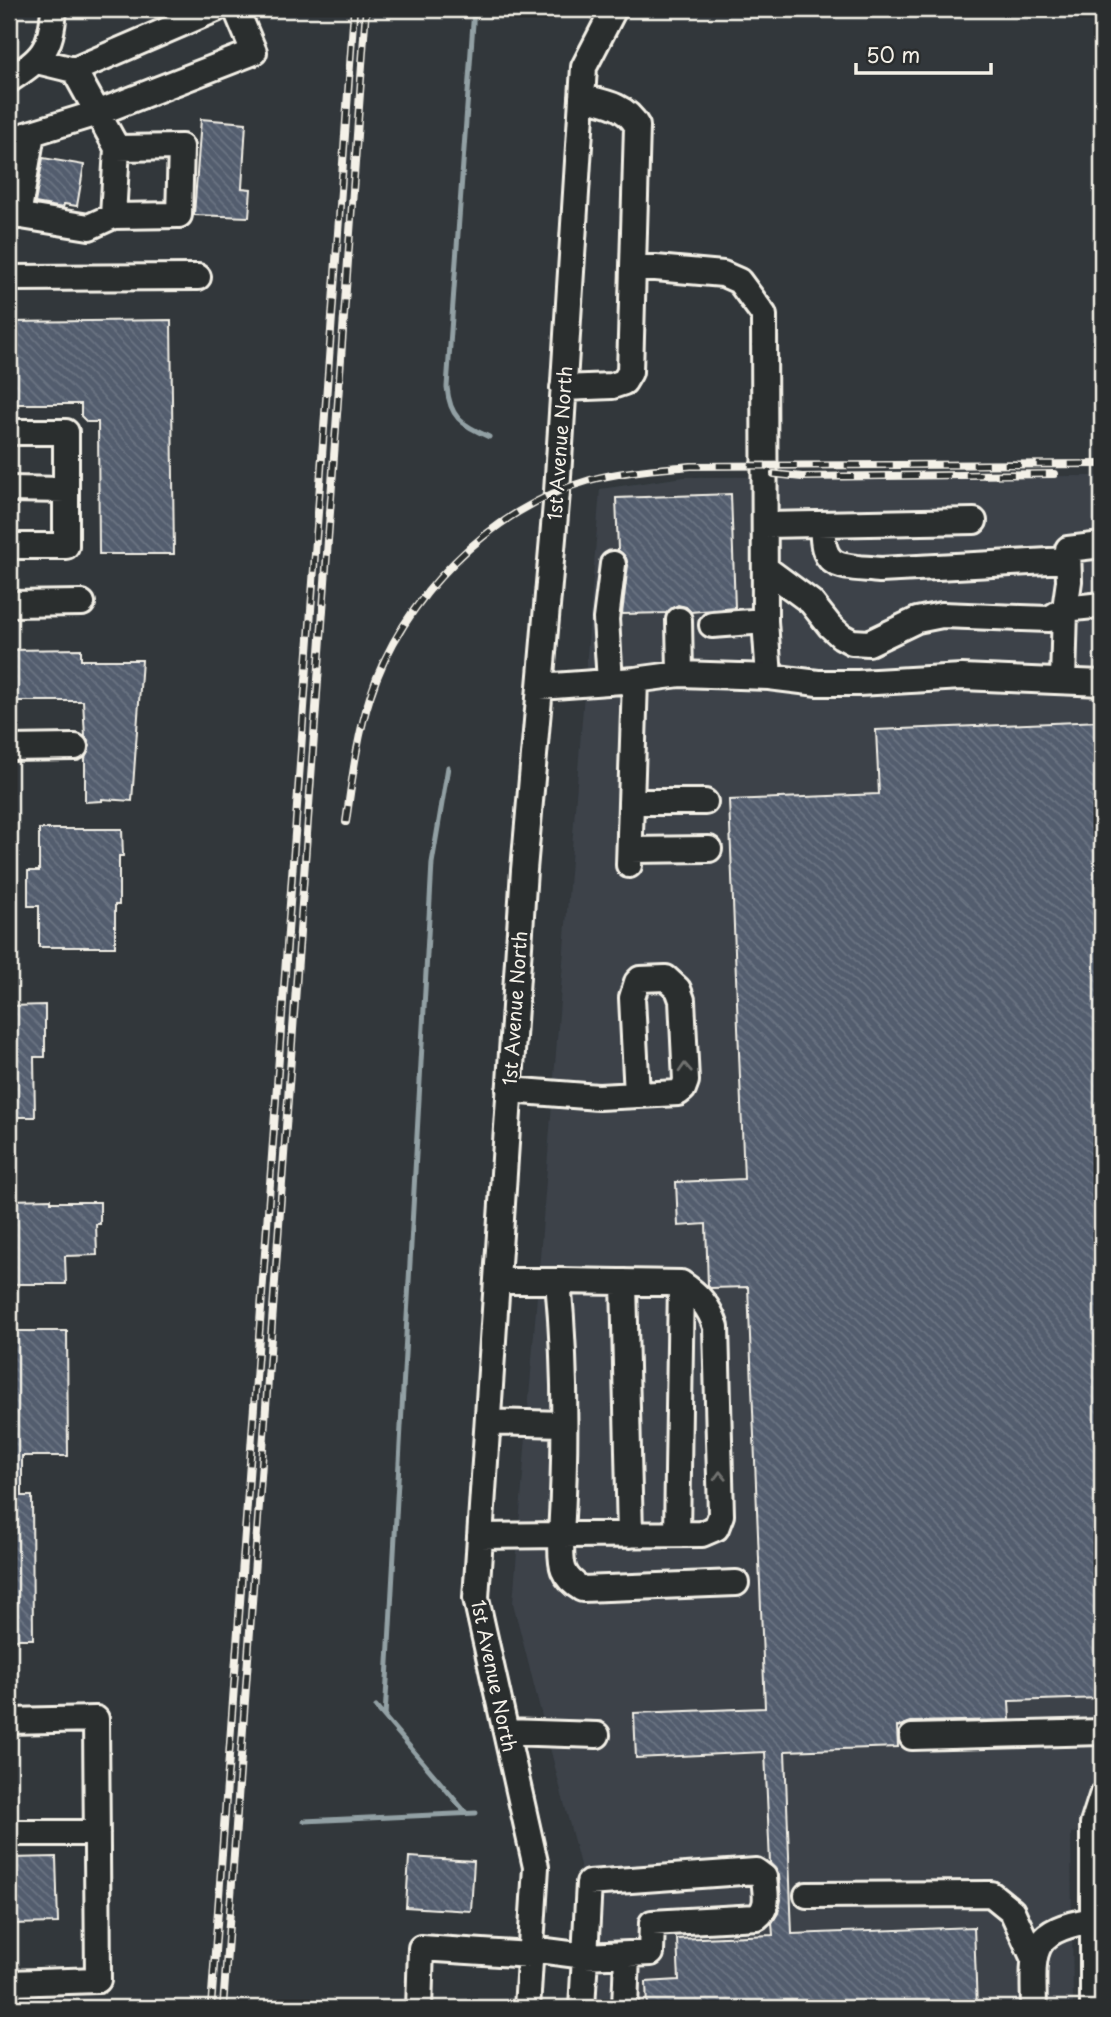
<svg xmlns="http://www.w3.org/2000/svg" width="1111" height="2017" font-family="'Playpen Sans',sans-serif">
<defs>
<pattern id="building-back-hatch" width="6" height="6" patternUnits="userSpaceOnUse" patternTransform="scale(1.75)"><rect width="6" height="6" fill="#535d6e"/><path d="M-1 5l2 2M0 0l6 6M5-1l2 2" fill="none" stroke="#6c7583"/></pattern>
</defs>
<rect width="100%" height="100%" fill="#32373b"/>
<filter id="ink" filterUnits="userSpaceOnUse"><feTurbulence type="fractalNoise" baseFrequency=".0143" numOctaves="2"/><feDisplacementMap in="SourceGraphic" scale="14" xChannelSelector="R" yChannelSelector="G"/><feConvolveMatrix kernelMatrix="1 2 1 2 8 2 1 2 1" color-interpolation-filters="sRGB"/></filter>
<g filter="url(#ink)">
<path fill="#3c424a" d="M1102 476V1831L1071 1833 1073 2008H569L580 1865 513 1603 600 489 684 477Z"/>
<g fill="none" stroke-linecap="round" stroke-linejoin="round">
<path stroke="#92a0a4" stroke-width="5" d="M474 9 447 387C450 419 462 424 489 437
M376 1707 467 1814
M385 1717 432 863 448 767
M304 1821 476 1813"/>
</g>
<path fill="url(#building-back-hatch)" stroke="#f4f1e8" stroke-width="2" d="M201 119 246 123 242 188 251 189 249 217 194 215Z
M43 158 84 165 77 206 64 204 63 208 35 203Z
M171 320 174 554H99L98 422H87L81 416V404H9V322Z
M731 494 735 608 691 612 686 607 678 605 666 613 622 614 628 565 626 558 618 550 616 498Z
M81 649V660H142L132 801 102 799V801L85 802V758L90 746 85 736 83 701H9V650Z
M1102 721V1698L1009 1701 1010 1720 911 1722 897 1727 898 1747 785 1751 792 1934 974 1927 977 2008H647L646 1982 679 1980 677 1939 773 1935 772 1923 778 1913 781 1900 779 1875 770 1863 765 1752 636 1758 634 1713 765 1708 748 1287 710 1288 708 1286 706 1224 678 1226 676 1182 744 1179 729 800 879 794 876 730Z
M39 829H122L123 856H119V905H115V947H39V906H28V871H39Z
M45 1005V1057H34L35 1117H9V1006Z
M51 1199V1202H100V1224H96L97 1255 65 1256 66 1284H9V1200Z
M9 1331H67L68 1456H22V1496H32L33 1639H9Z
M56 1857 58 1923 9 1924V1858Z
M409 1857 474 1861 471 1911 406 1907Z"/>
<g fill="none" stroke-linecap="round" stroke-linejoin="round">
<g stroke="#f4f1e8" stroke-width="30">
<path id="minor" d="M74 70 216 9
M9 80C42 58 51 51 54 9
M32 133 97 113 254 52 236 9
M9 140 32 133 18 216
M9 214 89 227 113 216 117 148 74 70 37 61
M113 216 179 215 181 147 117 148
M633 266 723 274 739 281 764 315 765 621 769 677 818 683H858L962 677 1102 683
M9 278 198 277
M563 388 612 386 624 382 630 372 637 126C626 105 603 102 582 97
M9 432H66V546H9
M9 489 66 490
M823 524C820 571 841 566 880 570L1067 560
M765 525 974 521
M765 568 811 602 830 626 841 636 852 642 869 643 917 620 942 615 1049 619 1065 609 1102 605
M9 604 82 603
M679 620 680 674
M712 625 765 621
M1063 681 1065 609 1069 581 1068 549 1102 545
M610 682 606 619 613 564
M540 687 635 680 680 674 769 677
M9 748 75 747
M631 802H705
M630 850 709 849
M629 865 635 680
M509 1090 598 1097 678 1093 683 1089 686 1081 682 1000 678 989 666 978 640 979 637 982 632 998 637 1095
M558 1281 681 1283C699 1295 709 1306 716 1327L721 1515 716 1528 702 1534 561 1535C562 1561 557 1574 582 1589L736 1583
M624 1282 630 1535
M488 1422 563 1424
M677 1534 681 1283
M480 1536 561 1535C566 1451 566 1365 558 1281H497
M9 1721 96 1719 98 1980 9 1983
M506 1732 597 1735
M912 1737 1102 1732
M9 1833H97
M756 1871 764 1877C765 1892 770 1907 757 1917L652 1923 651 1953 585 1956 589 1883Z
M807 1895 991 1894 1012 1911 1033 1957
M531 1949 585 1956 582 2008
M419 2008 421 1948 530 1955
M527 2008 536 1867 476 1598 524 870 557 492 584 67 614 9
M625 2008 627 1955
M1034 2008C1033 1951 1027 1931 1093 1920
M1093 2008V1824L1102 1796"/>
</g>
<use href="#minor" stroke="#2a2d2e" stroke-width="24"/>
<g stroke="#f4f1e8" stroke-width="8">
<path id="rail" d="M774 474 802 477 1054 474
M346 822C352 780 357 737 370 697 401 599 491 508 590 480 622 471 658 469 691 466L1102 464
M180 2008V2007
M211 2008 354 9
M223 2008 366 9"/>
</g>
<use href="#rail" stroke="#2a2d2e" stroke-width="5" stroke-dasharray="16" stroke-linecap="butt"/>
</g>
<defs><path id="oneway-chevron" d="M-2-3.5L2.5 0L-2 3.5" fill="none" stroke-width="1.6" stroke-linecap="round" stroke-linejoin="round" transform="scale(1.75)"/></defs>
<g stroke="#71726f">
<use href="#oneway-chevron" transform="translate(685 1068) rotate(-93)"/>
<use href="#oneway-chevron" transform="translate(720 1476) rotate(-92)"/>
</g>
</g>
<g text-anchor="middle" stroke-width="5" stroke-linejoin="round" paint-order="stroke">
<g font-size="19" fill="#f4f1e8" stroke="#2a2d2e">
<text transform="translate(560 443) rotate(-86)" y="7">1st Avenue North</text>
<text transform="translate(515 1008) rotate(-86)" y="7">1st Avenue North</text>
<text transform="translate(494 1676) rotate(78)" y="7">1st Avenue North</text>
</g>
</g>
<rect width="1111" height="2017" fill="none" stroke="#2a2d2e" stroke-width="35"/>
<rect x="18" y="18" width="1076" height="1982" fill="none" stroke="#f4f1e8" stroke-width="2.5" filter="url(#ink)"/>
<path d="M856 63v10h135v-10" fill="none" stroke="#f4f1e8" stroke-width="3.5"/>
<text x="866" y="63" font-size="21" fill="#f4f1e8" stroke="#2a2d2e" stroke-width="5" paint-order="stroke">50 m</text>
</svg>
